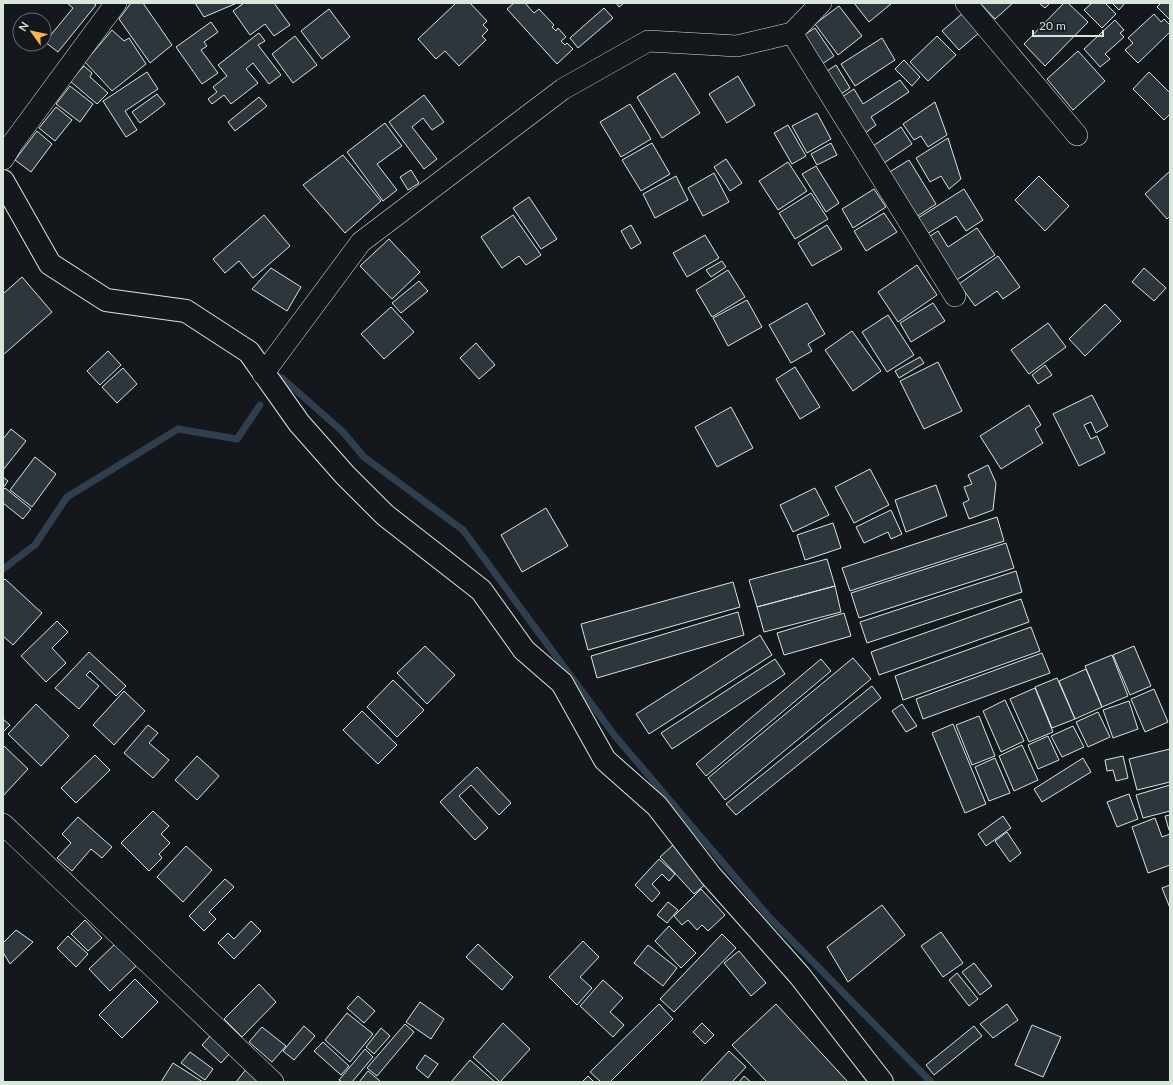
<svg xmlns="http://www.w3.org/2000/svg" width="1173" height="1085" font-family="Lato,sans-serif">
<rect width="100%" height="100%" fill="#14181c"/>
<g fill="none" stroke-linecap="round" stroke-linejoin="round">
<path stroke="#2f3f4d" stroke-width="7" d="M282 378 343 432 364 457 463 530 615 736 769 917 931 1082
M3 569 35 545 67 497 178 429 237 439 260 405"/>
</g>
<path fill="#2c363c" stroke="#d8e6dc" d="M67 3H93L96 5 58 52 45 42 73 8Z
M131 3H143L172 45 150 63 119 19Z
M195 3H237L204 17Z
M244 3H274L290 25 274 36 265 24 250 35 233 11Z
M456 3H470L487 21 483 25 488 30 482 36 486 40 459 66 445 51 436 59 418 39Z
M514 3H525L534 13 539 9 554 25 552 27 556 31 558 28 566 37 561 41 565 45 567 43 573 49 557 64 507 9Z
M616 3H624L619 7Z
M854 3H892L869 22Z
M980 3H1013L995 19Z
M1039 3H1050L1045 8Z
M1064 3H1068L1088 22 1045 66 1024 44Z
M1092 3H1105L1116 14 1102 28 1084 10Z
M1112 3H1125L1119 10Z
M1161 3H1170V20L1157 7Z
M839 6 862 36 838 55 815 24Z
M604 8 613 18 578 48 570 38Z
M329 9 350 37 322 59 301 31Z
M963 13 980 32 959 50 942 31Z
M1154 14 1161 22 1164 19 1170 25V32L1138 63 1125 50 1133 43 1128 38Z
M1115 20 1124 30 1120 33 1124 37 1105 54 1110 59 1100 67 1084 49Z
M211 22 218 32 204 42 207 46 201 50 218 73 202 84 176 47Z
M815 28 834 56 822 64 804 35Z
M112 30 124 41 129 38 146 64 112 91 85 62Z
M259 33 265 41 258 45 281 75 269 84 253 63 246 69 258 83 231 104 224 95 212 104 208 99 217 92 213 87 227 76 218 65Z
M295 36 317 65 293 83 272 54Z
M937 36 956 55 928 81 910 62Z
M882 38 895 60 855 86 841 64Z
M1078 51 1105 81 1073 110 1047 79Z
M904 60 920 77 912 86 895 69Z
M836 65 850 88 841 94 827 71Z
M84 66 92 73 90 77 108 93 97 104 70 81Z
M147 72 158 89 125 111 137 130 126 137 103 101Z
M1149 72 1170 93V114L1164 120 1133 89Z
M675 73 700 113 662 138 637 97Z
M738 76 755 105 727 123 709 94Z
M900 80 909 92 871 117 876 125 865 133 842 97 854 89 863 104Z
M70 86 93 104 80 122 56 104Z
M157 94 165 104 140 123 132 112Z
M424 95 444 122 432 130 423 118 412 127 437 159 424 169 389 122Z
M259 97 267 106 235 131 228 122Z
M935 102 947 135 928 147 921 136 914 140 903 124Z
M630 104 651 139 621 157 600 122Z
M56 107 72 120 55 141 39 128Z
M817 113 831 139 807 153 792 126Z
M385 123 402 146 377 164 397 190 383 201 347 152Z
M788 125 806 156 792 164 774 133Z
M901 127 912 144 881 165 870 148Z
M37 131 52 144 31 172 15 160Z
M948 138 961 179 949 189 941 176 930 182 916 158Z
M652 143 670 174 641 191 622 160Z
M831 143 837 155 817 165 811 154Z
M343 155 381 201 345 233 303 185Z
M726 159 742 183 730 191 714 167Z
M909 160 936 204 916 217 888 173Z
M788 162 807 191 778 210 759 181Z
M816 166 839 203 826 212 802 174Z
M411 170 419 183 408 190 400 177Z
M1170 171V216L1167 219 1145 194Z
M714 173 729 202 703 216 688 188Z
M676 176 688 200 655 218 643 194Z
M1039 176 1069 206 1045 231 1015 200Z
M874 189 886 207 853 228 842 209Z
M964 189 983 220 966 231 956 216 927 234 918 218Z
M811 193 828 219 795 239 779 213Z
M529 197 557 239 541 249 513 208Z
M884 213 897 232 866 251 854 231Z
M264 215 290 246 253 278 239 261 225 273 213 259Z
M513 215 541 255 526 265 519 256 502 268 481 237Z
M631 225 641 243 631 249 621 231Z
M827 225 842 249 812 266 798 243Z
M977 228 995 255 955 281 927 238 938 231 948 247Z
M705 235 719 258 687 277 673 253Z
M389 239 420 272 392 299 360 266Z
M998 256 1020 287 1003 299 997 291 975 306 959 284Z
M722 261 726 267 711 277 706 270Z
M917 265 937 295 898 322 878 292Z
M271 268 301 287 287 311 252 289Z
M1144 268 1166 288 1154 301 1132 282Z
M728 270 745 297 712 317 696 290Z
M22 277 52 312 3 355V294Z
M419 281 428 291 401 313 392 303Z
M747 300 762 327 728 346 713 318Z
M807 303 825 334 808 344 812 351 791 363 769 325Z
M933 303 945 321 911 342 900 323Z
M1105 304 1121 321 1085 356 1069 339Z
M391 307 414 332 384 359 361 334Z
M888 315 914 355 887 372 862 332Z
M1048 323 1066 347 1029 374 1011 350Z
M852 331 881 371 853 391 825 350Z
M476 343 495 365 479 379 460 358Z
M108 351 121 365 100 385 87 371Z
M920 357 924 363 899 378 895 371Z
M938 362 962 411 924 429 900 381Z
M1045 365 1052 375 1038 384 1032 375Z
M795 367 820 407 800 419 776 379Z
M123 368 137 384 117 403 102 387Z
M1092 395 1108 426 1096 433 1091 422 1084 425 1091 439 1097 436 1105 453 1079 466 1053 414Z
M1029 405 1041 425 1035 429 1043 443 1001 469 980 436Z
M731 407 753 448 717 467 695 427Z
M11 429 26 441 3 470V439Z
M35 457 56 474 32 507 10 490Z
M988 465 996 483 993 510 969 519 963 503 969 500 964 487 972 484 968 475Z
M870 469 889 505 854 523 835 487Z
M3 477 8 481 3 488Z
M936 485 947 516 906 532 895 500Z
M5 488 31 509 23 519 3 503V490Z
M815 488 829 515 793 532 780 505Z
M546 508 568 546 522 572 501 535Z
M891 510 902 534 891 539 888 532 864 543 856 527Z
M997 517 1004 541 850 591 842 568Z
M833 523 841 548 805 560 797 535Z
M1006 543 1014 568 859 618 851 593Z
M827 559 835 586 757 607 749 580Z
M1016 571 1022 592 867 643 860 622Z
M5 579 42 613 13 645 3 636V581Z
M733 582 740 607 588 650 581 624Z
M835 586 841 612 764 632 757 607Z
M1021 599 1029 622 879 675 871 652Z
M738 612 744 635 597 678 591 656Z
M844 613 851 636 784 655 777 633Z
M57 621 68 632 52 648 66 663 46 682 21 656Z
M1031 627 1040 651 903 700 895 676Z
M760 635 772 655 649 734 636 714Z
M425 646 455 675 427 704 397 673Z
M1134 646 1151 686 1130 695 1113 655Z
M89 652 126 686 116 696 90 671 86 675 99 686 79 709 55 688Z
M1042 653 1050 673 923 719 916 699Z
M1112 655 1128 696 1102 707 1085 666Z
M853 658 871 679 725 800 708 778Z
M775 659 785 674 672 749 661 733Z
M821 659 831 671 706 776 696 764Z
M1086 669 1102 707 1075 719 1059 681Z
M1057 678 1075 719 1052 728 1035 687Z
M393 680 424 710 397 737 367 707Z
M872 686 881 698 736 815 726 804Z
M1035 688 1053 732 1029 742 1010 699Z
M1154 689 1168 722 1145 732 1131 699Z
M124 691 145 711 114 745 93 725Z
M1005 700 1024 741 1001 752 983 711Z
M1129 701 1138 729 1113 738 1103 710Z
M36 704 69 736 41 766 8 734Z
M902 704 917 726 906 732 892 711Z
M362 711 397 745 378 764 343 730Z
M1098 712 1110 737 1088 747 1076 722Z
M979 716 995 756 972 765 956 725Z
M3 719 10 725 3 732Z
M953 724 986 804 965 813 932 733Z
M148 725 158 733 149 743 169 760 153 778 124 753Z
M1073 726 1084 747 1062 757 1051 736Z
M1048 736 1059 760 1038 769 1028 745Z
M3 745 28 769 3 796Z
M1022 745 1038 780 1014 791 999 756Z
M1170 749V782L1137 790 1129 759Z
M95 755 110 770 76 803 61 788Z
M197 756 219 776 197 800 175 780Z
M1123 756 1128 778 1116 781 1113 770 1107 771 1105 760Z
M995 758 1010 793 989 801 975 767Z
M1083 758 1091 772 1042 802 1034 789Z
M477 767 511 803 499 815 471 785 459 796 488 828 475 840 440 802Z
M1170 785V811L1143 818 1136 795Z
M1129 794 1138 819 1117 827 1107 802Z
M153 811 169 826 161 834 170 843 159 854 162 858 149 871 121 843Z
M1170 815V830H1169L1165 816Z
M1003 816 1011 828 986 846 978 834Z
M78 817 112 847 102 858 91 849 72 871 57 858 71 843 62 834Z
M1155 818 1162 837 1170 834V865L1148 873 1132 827Z
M1007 832 1021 853 1010 862 995 841Z
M673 845 707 883 694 894 660 857Z
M186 846 212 870 183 902 157 877Z
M659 859 675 874 669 881 662 874 652 884 660 893 652 902 635 885Z
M225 879 234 887 209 912 216 919 204 931 189 916Z
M1170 885V908L1162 888Z
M701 889 725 915 708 931 702 925 697 930 688 920 682 925 674 916Z
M668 902 678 910 667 923 657 915Z
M882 905 905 935 848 982 827 947Z
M85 920 102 938 88 951 71 934Z
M251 921 261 931 234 959 218 943 228 933 234 939Z
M669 926 696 953 681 968 655 941Z
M16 930 33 942 10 964 3 952V943Z
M941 932 963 963 943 977 921 946Z
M722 934 736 948 674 1012 660 999Z
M68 936 88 954 76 967 57 948Z
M583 941 599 957 580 977 592 988 577 1005 549 977Z
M116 943 137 965 110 991 89 969Z
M478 944 513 977 502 990 466 957Z
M648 945 677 968 663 986 634 963Z
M739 951 766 983 751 996 724 963Z
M974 963 992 986 980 995 962 972Z
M957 973 978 999 969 1006 949 980Z
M135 979 158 1002 122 1038 99 1015Z
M603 980 623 998 610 1012 624 1025 613 1037 580 1006Z
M259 984 276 1002 242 1037 224 1019Z
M358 996 375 1011 364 1023 347 1008Z
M420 1002 444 1019 431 1039 406 1022Z
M659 1004 673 1019 610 1082H601L590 1072Z
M776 1004 848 1082H767L732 1045Z
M1007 1004 1018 1020 993 1038 980 1024Z
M347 1013 373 1034 350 1062 325 1040Z
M503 1023 530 1049 500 1082 473 1057Z
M702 1023 714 1035 705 1044 693 1032Z
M405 1024 414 1032 377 1076 367 1068Z
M1032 1025 1061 1037 1043 1077 1015 1065Z
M304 1026 315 1036 294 1060 283 1051Z
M974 1026 982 1036 934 1075 926 1065Z
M262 1027 286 1046 272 1062 249 1042Z
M381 1028 390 1036 374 1054 366 1047Z
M211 1035 230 1053 221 1063 202 1045Z
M323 1042 349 1066 341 1075 314 1051Z
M365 1049 373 1057 352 1082H342L339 1080Z
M729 1051 746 1067 732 1082H700Z
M190 1052 213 1069 205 1080 181 1063Z
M425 1055 438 1064 428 1078 416 1068Z
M470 1060 495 1082H451Z
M173 1063 203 1082H161Z
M247 1068 265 1082H236Z
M368 1071 380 1081 379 1082H359Z
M588 1076 594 1082H582Z
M744 1076 751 1082H739Z"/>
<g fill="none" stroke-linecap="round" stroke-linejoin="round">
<g stroke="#d8e6dc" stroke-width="22">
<path id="minor" d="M966 3 1077 135
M792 33 955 296
M3 159 12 144 116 3
M263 374 361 242 563 89 648 41 737 46 792 33 821 3
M3 824 273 1082"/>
</g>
<g stroke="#d8e6dc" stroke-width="24">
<path id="tertiary" d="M3 181 50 264 106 300 186 311 249 352 299 423 345 475 385 515 481 590 524 650 562 683 605 760 657 806 711 876 800 976 882 1082"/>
</g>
<use href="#minor" stroke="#14181c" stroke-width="21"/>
<use href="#tertiary" stroke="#14181c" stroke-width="22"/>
</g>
<rect width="1173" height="1085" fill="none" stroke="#d8e6dc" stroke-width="8"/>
<g transform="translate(32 32) rotate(303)"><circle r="19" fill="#14181c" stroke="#626a69"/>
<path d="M0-3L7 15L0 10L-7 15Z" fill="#ffb74d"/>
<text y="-6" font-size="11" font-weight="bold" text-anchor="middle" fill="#d8e6dc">N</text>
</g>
<path d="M1033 30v6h70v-6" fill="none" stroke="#d8e6dc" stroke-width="2"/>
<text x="1039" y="30" font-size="12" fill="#d8e6dc" stroke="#14181c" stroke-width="3" paint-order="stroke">20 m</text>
</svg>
